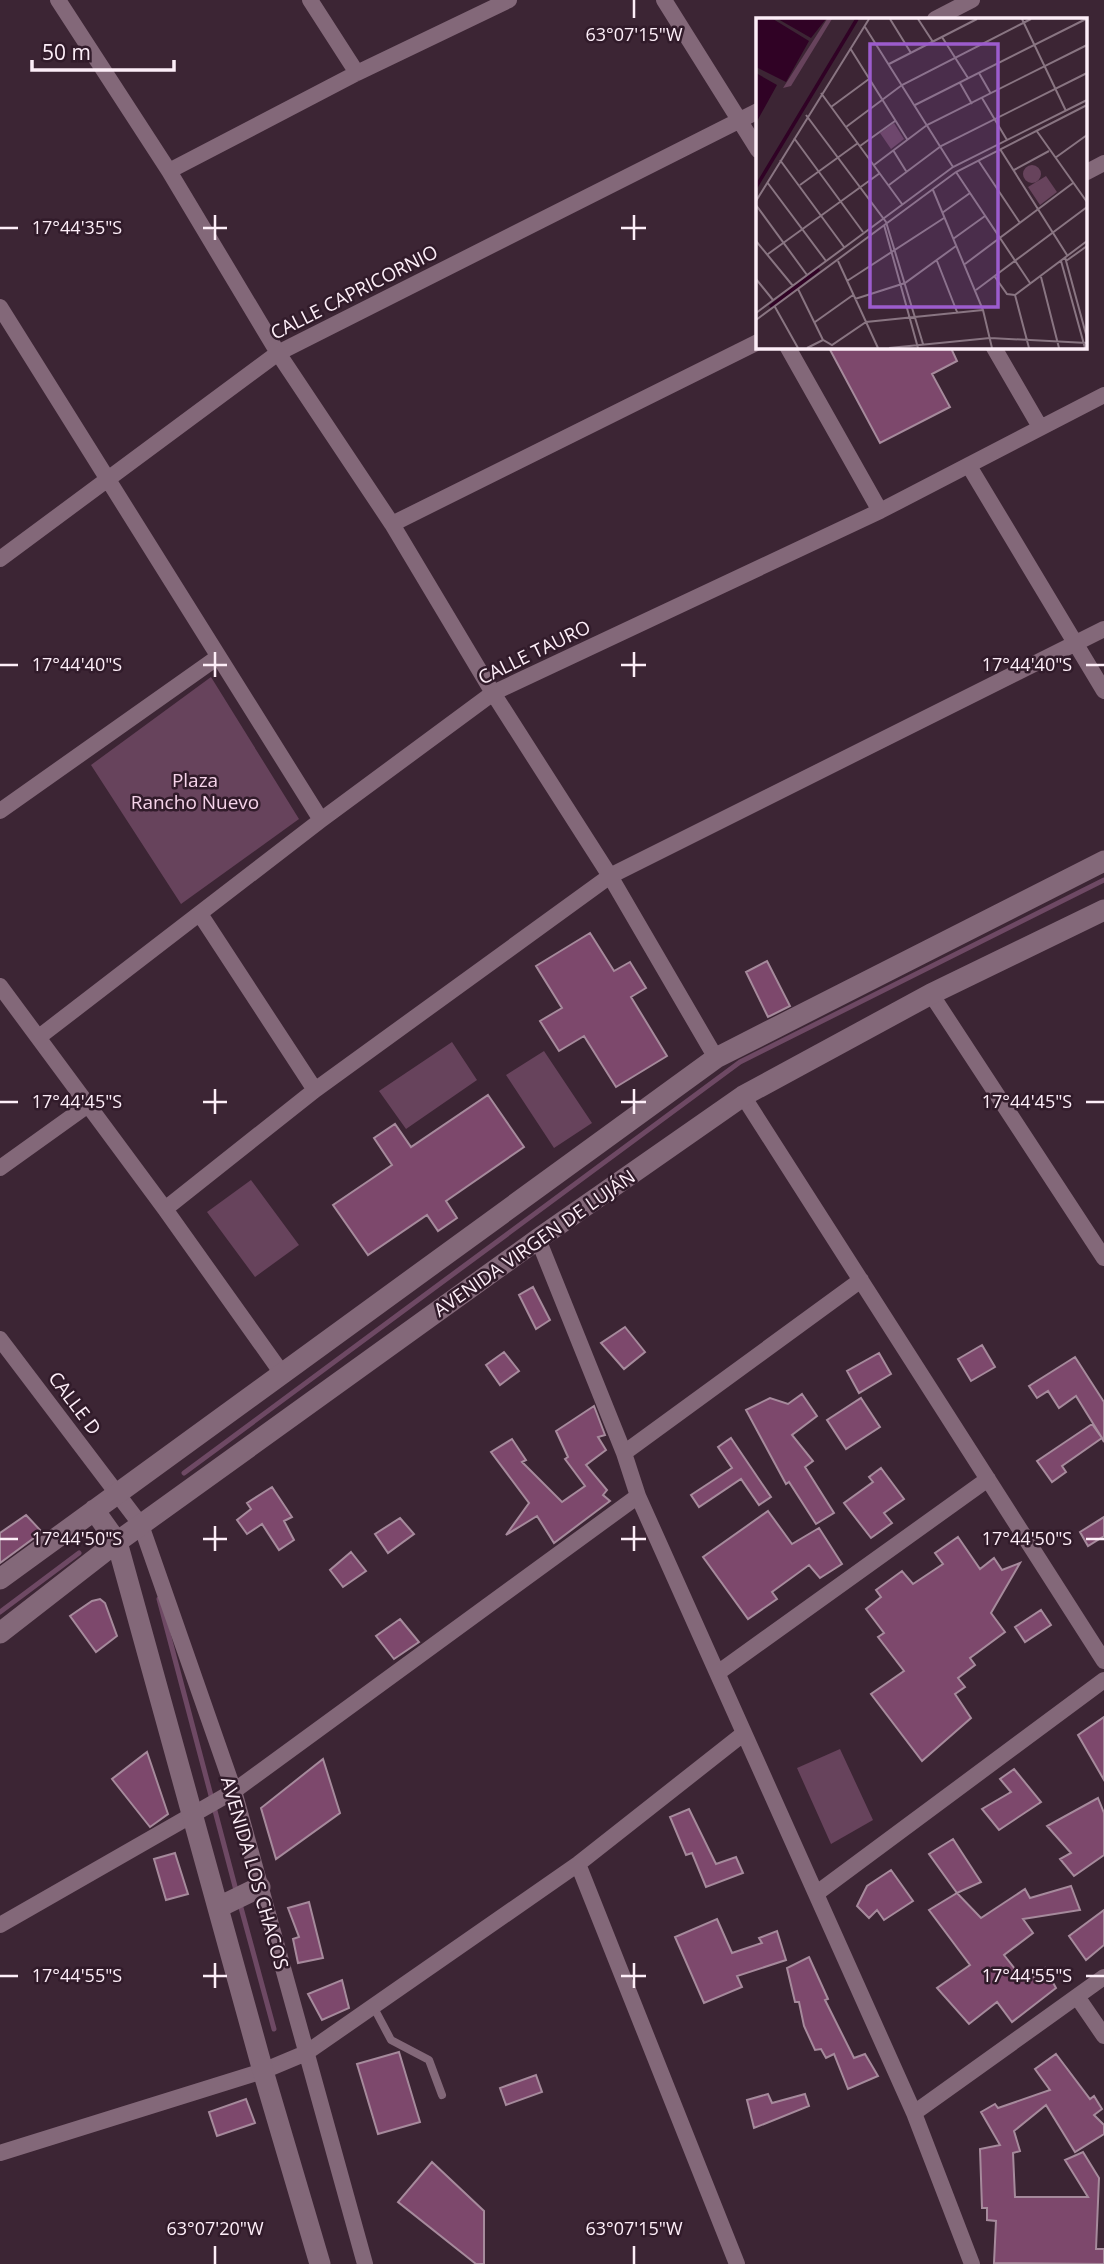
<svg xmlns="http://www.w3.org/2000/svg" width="1104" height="2264" font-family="'Open Sans',sans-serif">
<rect width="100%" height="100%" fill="#3c2534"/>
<path fill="#67435c" d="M211 677 299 819 181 904 91 765Z
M452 1042 477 1080 406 1129 379 1091Z
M544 1051 592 1123 554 1148 506 1075Z
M251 1180 299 1245 255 1277 207 1212Z
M840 1749 873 1820 831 1844 797 1768Z"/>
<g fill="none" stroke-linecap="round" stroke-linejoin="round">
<path stroke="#6e4964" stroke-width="5" d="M184 1473 740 1062 1104 880
M159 1599 237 1894
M0 1612 79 1553
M240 1904 274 2029"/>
</g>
<path fill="#7d486c" stroke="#a68a9c" stroke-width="2" d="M828 346H950L957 361 932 374 950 407 880 443Z
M590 933 614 971 630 962 646 988 631 997 667 1056 616 1087 584 1036 559 1051 540 1021 562 1008 536 966Z
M767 961 790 1006 768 1017 746 972Z
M488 1095 524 1147 446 1201 457 1218 438 1231 427 1215 368 1255 333 1205 392 1165 374 1138 395 1124 411 1147Z
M533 1287 550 1320 536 1329 519 1295Z
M625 1327 645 1352 624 1369 601 1343Z
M982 1345 995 1367 971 1381 958 1359Z
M504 1352 519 1371 500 1385 486 1365Z
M879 1353 891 1374 859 1393 847 1371Z
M1075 1357 1104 1402V1442L1102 1438 1062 1466 1066 1472 1052 1482 1037 1461 1092 1424 1102 1438 1076 1396 1059 1408 1048 1391 1037 1398 1029 1386Z
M802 1394 817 1416 792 1435 813 1461 805 1467 834 1513 816 1524 789 1482 786 1484 746 1410 770 1398 788 1404Z
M861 1398 880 1427 846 1449 827 1420Z
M594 1406 605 1435 598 1437 606 1450 586 1465 607 1490 603 1495 610 1501 554 1543 537 1516 506 1535 529 1503 491 1452 512 1439 526 1460 522 1462 562 1502 585 1486 565 1459 568 1457 556 1431Z
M731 1438 771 1497 759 1505 741 1479 699 1507 691 1495 732 1468 718 1447Z
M881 1468 904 1499 884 1513 892 1523 871 1538 844 1503 873 1482 869 1477Z
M272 1487 292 1517 284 1521 294 1540 279 1550 262 1524 247 1534 237 1520 251 1509 247 1503Z
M768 1511 792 1544 819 1528 842 1564 820 1578 809 1565 772 1592 777 1599 748 1619 703 1557Z
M26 1515 42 1532 0 1563V1533Z
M1104 1517V1536L1088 1546 1080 1532Z
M400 1518 414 1534 388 1553 375 1534Z
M958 1537 980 1569 994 1558 1002 1570 1020 1563 991 1613 1005 1632 970 1658 975 1665 958 1678 965 1687 955 1694 971 1718 922 1761 871 1694 904 1671 878 1637 884 1633 866 1609 881 1597 876 1590 902 1571 913 1584 943 1564 935 1553Z
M351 1552 366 1571 343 1587 330 1570Z
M100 1599 105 1603 117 1636 96 1652 70 1616 92 1601Z
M1041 1610 1051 1625 1025 1642 1015 1627Z
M400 1619 419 1642 394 1659 376 1636Z
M1104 1717V1780L1078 1735Z
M147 1752 168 1814 150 1827 112 1779Z
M323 1759 340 1813 276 1859 261 1808Z
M1014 1769 1041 1802 999 1830 982 1809 1011 1792 1000 1779Z
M1098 1798 1104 1813V1855L1074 1876 1060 1859 1071 1853 1047 1826Z
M689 1809 716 1864 736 1857 743 1873 706 1887 692 1853 686 1855 670 1817Z
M953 1839 981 1882 957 1893 929 1854Z
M175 1853 188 1894 166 1900 154 1859Z
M891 1870 913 1901 884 1920 877 1910 869 1918 857 1906 867 1886Z
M1071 1886 1080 1910 1023 1919 1033 1933 1004 1955 1026 1983 1045 1968 1056 1988 1012 2022 997 2002 969 2024 937 1988 970 1965 929 1910 957 1893 981 1918 1025 1889 1030 1898Z
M309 1902 323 1958 298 1963 293 1939 299 1937 288 1908Z
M1104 1910V1945L1086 1960 1069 1936Z
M717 1919 732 1953 762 1943 759 1938 777 1931 786 1960 737 1976 742 1987 704 2003 675 1937Z
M809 1957 828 1999 825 2000 854 2058 865 2054 878 2076 848 2089 834 2054 826 2058 821 2049 815 2050 804 2026 799 2002H795L787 1968Z
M342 1980 349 2008 322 2020 308 1994Z
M399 2052 420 2122 378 2134 357 2064Z
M1056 2054 1090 2099 1094 2096 1102 2109 1094 2115 1104 2125V2134L1075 2152 1046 2105 1014 2131 1020 2151 1013 2153 1015 2197H1088L1065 2160 1083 2152 1099 2178 1096 2249H1104V2264L994 2263 996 2221 987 2220V2208H982L980 2149 1000 2145 981 2112 995 2104 998 2108 1050 2090 1035 2069Z
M536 2075 542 2092 506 2105 500 2088Z
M768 2094 772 2103 805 2094 809 2106 754 2128 747 2100Z
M246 2099 255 2123 217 2136 209 2112Z
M432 2162 484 2211V2264H476L398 2202Z"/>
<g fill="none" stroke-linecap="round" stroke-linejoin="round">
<path stroke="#836879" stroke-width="8" d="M373 2006 391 2040 429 2060 442 2095"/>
<path stroke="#836879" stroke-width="16" d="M58 0 169 171 278 353 392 524 493 693 610 876 716 1058
M310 0 357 73
M664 0 758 150
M935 19 972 0
M169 171 357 73 509 0
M1085 173 1104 163
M0 307 321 820
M787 346 880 511
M993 346 1040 427
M969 466 1104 691
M392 524 758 342
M0 559 278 353 758 111
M0 811 218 657
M200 914 315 1090
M0 986 165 1209 281 1372
M931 994 1104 1258
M39 1037 321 820 493 693 880 511 1104 395
M743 1096 1104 1661
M0 1168 88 1105
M165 1209 315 1090 610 876 1104 629
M538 1239 624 1453 638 1496 914 2113 972 2264
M0 1339 141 1525 234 1791 365 2264
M624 1453 861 1280
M719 1672 988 1479
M578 1864 737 2264
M817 1893 1104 1680
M0 1925 234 1791 638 1496
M1078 1998 1104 2036
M914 2113 1104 1977
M0 2153 263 2071 306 2053 578 1864 743 1734"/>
<path stroke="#836879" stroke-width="21" d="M94 1510 117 1542 263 2071 320 2264
M0 1579 716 1058 1104 861
M0 1633 117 1542 538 1239 743 1096 931 994 1104 910
M219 1907 260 1887"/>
</g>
<path fill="none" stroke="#fdeef8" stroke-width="2.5" d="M634 0V18M215 215V240M634 215V240M0 228H18M203 228H227M621 228H646M215 652V677M634 652V677M0 665H18M203 665H227M621 665H646M1086 665H1104M215 1089V1114M634 1089V1114M0 1102H18M203 1102H227M621 1102H646M1086 1102H1104M215 1526V1551M634 1526V1551M0 1539H18M203 1539H227M621 1539H646M1086 1539H1104M215 1963V1988M634 1963V1988M0 1976H18M203 1976H227M621 1976H646M1086 1976H1104M215 2246V2264M634 2246V2264"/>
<g text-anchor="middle" stroke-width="5" stroke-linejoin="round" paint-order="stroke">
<g font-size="19" fill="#fdeef8" stroke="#311b2a">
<text transform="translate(354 292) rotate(-27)" y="7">CALLE CAPRICORNIO</text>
<text transform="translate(534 652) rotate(-26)" y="7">CALLE TAURO</text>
<text transform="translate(534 1243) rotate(-35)" y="7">AVENIDA VIRGEN DE LUJÁN</text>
<text transform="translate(75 1403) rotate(53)" y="7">CALLE D</text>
<text transform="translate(255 1873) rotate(74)" y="7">AVENIDA LOS CHACOS</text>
</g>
<g font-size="19" fill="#f5d3e9" stroke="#311b2a">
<text x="195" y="787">Plaza<tspan x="195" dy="22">Rancho Nuevo</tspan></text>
</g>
</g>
<g transform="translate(756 18)">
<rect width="331" height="331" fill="#3c2534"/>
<path d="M71 1H76L35 68 27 70ZM138 105 148 121 135 131 124 115ZM267 156a9 9 0 1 1 18 0a9 9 0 1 1-18 0ZM290 158 301 174 284 187 272 169Z" fill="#67435c"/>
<path d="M0 1H17L53 23 30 64 0 49ZM22 1H70L55 20ZM0 55 21 67 0 105Z" fill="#300225"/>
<path fill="none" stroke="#300225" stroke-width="3.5" d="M0 169 101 1M14 289 63 251"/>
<path fill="none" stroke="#897582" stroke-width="2" d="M134 1 155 35M162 1 177 24M266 1 310 93M109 9 197 149M186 19 212 60M94 30 151 121M133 46 221 1M223 55 235 76M204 65 216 86M65 75 146 186M226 80 251 122M159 87 330 1M75 89 113 61M50 97 130 204 167 326M90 109 146 67 275 1M280 112 331 184M38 120 107 214M104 128 139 103M244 131 311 237M137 132 150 153M299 140 331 117M24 142 88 229M222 142 264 205M118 147 171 107 331 27M258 152 293 133M200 154 274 265M11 164 70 243M44 167 102 125M133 167 185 128 331 55M177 172 227 292 236 330M0 183 113 1M0 187 51 257M186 195 214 175M128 207 162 330M197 221 229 198M0 223 37 268M12 236 124 155M309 239 331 320M82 243 122 330M181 243 201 294M305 243 329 330M310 243 331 228M209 246 317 165M239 259 251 276 259 277M285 259 303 330M0 261 17 282M91 263 188 200M42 271 67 322M220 272 331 189M259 277 331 223M259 277 273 330M99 281 149 265 200 228M19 289 42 330M0 295 197 149 331 82M0 302 200 154 331 87M59 304 97 277M51 330 67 322 76 327 110 304 227 292M133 330 234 320 331 325"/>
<path fill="#9c5ccd" fill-opacity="0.15" stroke="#9c5ccd" stroke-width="3.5" d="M114 26H242V289H114Z"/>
<rect width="331" height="331" fill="none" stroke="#fdeef8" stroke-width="3.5"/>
</g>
<g font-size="18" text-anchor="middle" fill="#fdeef8" stroke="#311b2a" stroke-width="5" stroke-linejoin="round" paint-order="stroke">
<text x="634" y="41">63°07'15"W</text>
<text x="77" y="234">17°44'35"S</text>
<text x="77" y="671">17°44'40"S</text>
<text x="1027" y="671">17°44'40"S</text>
<text x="77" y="1108">17°44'45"S</text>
<text x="1027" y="1108">17°44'45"S</text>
<text x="77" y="1545">17°44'50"S</text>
<text x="1027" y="1545">17°44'50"S</text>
<text x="77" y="1982">17°44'55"S</text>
<text x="1027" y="1982">17°44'55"S</text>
<text x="215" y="2235">63°07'20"W</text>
<text x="634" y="2235">63°07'15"W</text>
</g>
<path d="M32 60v10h142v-10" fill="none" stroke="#fdeef8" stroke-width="3.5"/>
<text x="42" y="60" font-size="21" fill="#fdeef8" stroke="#311b2a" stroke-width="5" paint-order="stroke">50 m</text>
</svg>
